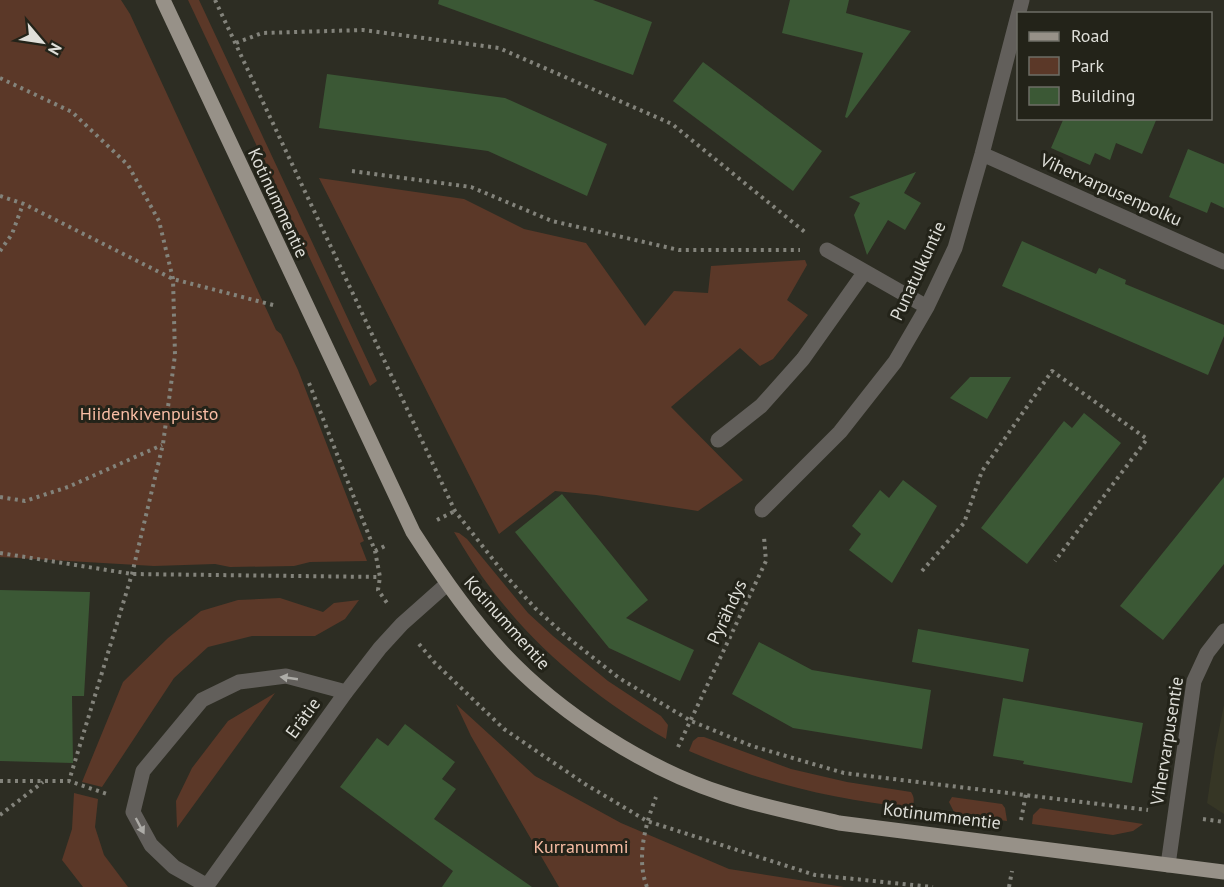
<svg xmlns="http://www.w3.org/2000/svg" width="1224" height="887" font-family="'PT Sans',sans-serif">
<rect width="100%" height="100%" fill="#2d2d23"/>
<path fill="#363625" d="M1224 705V814L1207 803 1215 750Z"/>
<path fill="#5b3828" d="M0 0H121L130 14 276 330 281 334 298 370 364 541 360 543 367 561 310 562 294 566 230 567 215 564 154 566 0 557Z
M188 0H199L377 381 370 386Z
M319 178 464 199 524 229 586 243 645 326 674 291 708 293 711 266 805 260 807 265 787 300 808 315 773 359 760 366 740 348 671 407 743 480 698 511 596 495 555 491 499 534Z
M454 532 459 533 467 539 528 613 553 636 608 681 661 716 668 725 666 739C599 700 539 652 492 590 478 572 466 552 454 532Z
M280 598 323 612 334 603 359 600 345 619 315 636H252L208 647 174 678 102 787 82 782 123 682 168 638 201 611 238 600Z
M275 693 177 828 176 801 192 768 228 721Z
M456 704 535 776 621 823 729 869 844 887H559L471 736Z
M698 737H704L791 769 847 782 911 792C915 798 914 802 912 808 831 799 763 783 689 751L693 741Z
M74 793 98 799 95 827 104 855 128 887H83L62 860 72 829Z
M952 797 1002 804 1005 808 1007 821 955 814 949 802Z
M1040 808 1143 824 1133 831 1113 835 1032 824 1033 815Z"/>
<path fill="#3b5835" d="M439 0H593L652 22 633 75 438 4Z
M790 0H849L846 13 911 31 847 118 845 117 863 53 782 33Z
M703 62 822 151 793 191 673 101Z
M327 74 505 98 607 144 587 196 488 151 319 128Z
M1060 118H1157L1142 154 1116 143 1110 160 1095 153 1090 165 1051 148 1063 120Z
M1188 149 1224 164V208L1211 202 1207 213 1169 197Z
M916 172 904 193 921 203 905 230 888 220 867 255 854 215 860 203 849 197Z
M1022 241 1096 274 1099 268 1126 280 1125 284 1224 325V336L1208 375 1002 286Z
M970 377H1011L987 419 950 398Z
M1084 413 1121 443 1027 564 981 528 1064 421 1072 428Z
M1224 477V564L1163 640 1120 606Z
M903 480 937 506 892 583 849 550 861 534 852 526 880 490 889 498Z
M562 494 648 600 626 618 694 650 680 681 609 648 515 532Z
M0 590 90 592 84 696H72L73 763 0 761Z
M918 629 1029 649 1023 682 912 662Z
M759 642 812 670 931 690 922 749 793 728 732 694Z
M1003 698 1143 723 1132 783 1023 764 1024 761 993 756Z
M405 724 455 762 442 779 456 789 434 819 532 887H442L453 871 340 787 377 738 388 746Z"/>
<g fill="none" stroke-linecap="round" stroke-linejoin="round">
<path stroke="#83837b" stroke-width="4" stroke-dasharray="3 4.5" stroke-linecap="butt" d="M215 0 455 511 506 576 535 608 567 637 619 678 691 721 752 746 844 773 1148 810
M236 43 262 33 363 30 499 48 672 124 806 233
M0 78 72 112 128 165 159 221 173 279 175 355 163 444 132 574 69 781
M352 171 471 187 552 221 679 250H800
M0 196 24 204 173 279 277 306
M0 251 12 234 23 204
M309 383 375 551 380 577 378 590 387 603
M0 497 25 501 68 487 162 445
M437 520 455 511
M375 551 387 545
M0 553 132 574 380 577
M922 571 964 523 982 471 1052 371 1147 439 1055 561
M419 644 435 663 504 729 585 784 647 821 815 875 933 887
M678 747 766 561 764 537
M0 781H69L107 794
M0 815 43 782
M1203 819 1224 822
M1021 820 1026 794
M647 887C636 859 645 825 656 797
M1009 887 1012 871"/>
<path stroke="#625f5b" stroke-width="15" d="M982 154 1224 262
M827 250 927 307
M718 440 761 406 803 359 864 273
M762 510 840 432 895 362 927 307 955 248 982 154 1022 0
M1168 865 1194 681 1207 653 1224 631
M206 885 174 867 151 845 133 812 143 771 202 700 239 682 286 676 346 692
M206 887 346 692 380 648 402 624 447 584"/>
<path stroke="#979188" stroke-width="15" d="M163 0 413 532C440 574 469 616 503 653 559 713 646 769 724 794 762 807 801 814 839 823L1224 872"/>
</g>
<defs><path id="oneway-solid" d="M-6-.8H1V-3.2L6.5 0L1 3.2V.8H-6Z" transform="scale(1.5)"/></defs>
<g fill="#adaca7">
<use href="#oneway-solid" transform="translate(289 678) rotate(-172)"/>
<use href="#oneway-solid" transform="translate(140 826) rotate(62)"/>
</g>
<g text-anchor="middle" stroke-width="6" stroke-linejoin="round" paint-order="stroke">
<g font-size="18" fill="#dfdfd9" stroke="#232319">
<text transform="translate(1111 190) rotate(24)" y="6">Vihervarpusenpolku</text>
<text transform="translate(278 203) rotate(65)" y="6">Kotinummentie</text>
<text transform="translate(918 271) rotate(-65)" y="6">Punatulkuntie</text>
<text transform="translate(727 612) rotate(-65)" y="6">Pyrähdys</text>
<text transform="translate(507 623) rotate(48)" y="6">Kotinummentie</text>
<text transform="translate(303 718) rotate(-54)" y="6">Erätie</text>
<text transform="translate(1167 741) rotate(-81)" y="6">Vihervarpusentie</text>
<text transform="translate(942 816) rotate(7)" y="6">Kotinummentie</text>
</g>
<g font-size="18" fill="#f8bda4" stroke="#232319">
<text x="149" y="420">Hiidenkivenpuisto</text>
<text x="581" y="853">Kurranummi</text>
</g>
</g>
<rect x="1017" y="12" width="195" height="108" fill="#232319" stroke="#6e6e66" stroke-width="1.5"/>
<rect x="1029" y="32" width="30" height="9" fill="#979188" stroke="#6e6e66" stroke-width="1.5"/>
<text x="1071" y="42" font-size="18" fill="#dfdfd9">Road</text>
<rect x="1029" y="57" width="30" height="18" fill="#5b3828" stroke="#6e6e66" stroke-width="1.5"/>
<text x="1071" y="72" font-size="18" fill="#dfdfd9">Park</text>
<rect x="1029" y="87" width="30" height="18" fill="#3b5835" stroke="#6e6e66" stroke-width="1.5"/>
<text x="1071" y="102" font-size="18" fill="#dfdfd9">Building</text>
<g transform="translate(42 42) rotate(119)" stroke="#232319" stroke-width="4.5" paint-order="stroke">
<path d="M0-4.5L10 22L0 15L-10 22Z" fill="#dfdfd9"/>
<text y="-9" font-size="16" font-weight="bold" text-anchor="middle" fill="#dfdfd9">N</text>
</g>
</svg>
